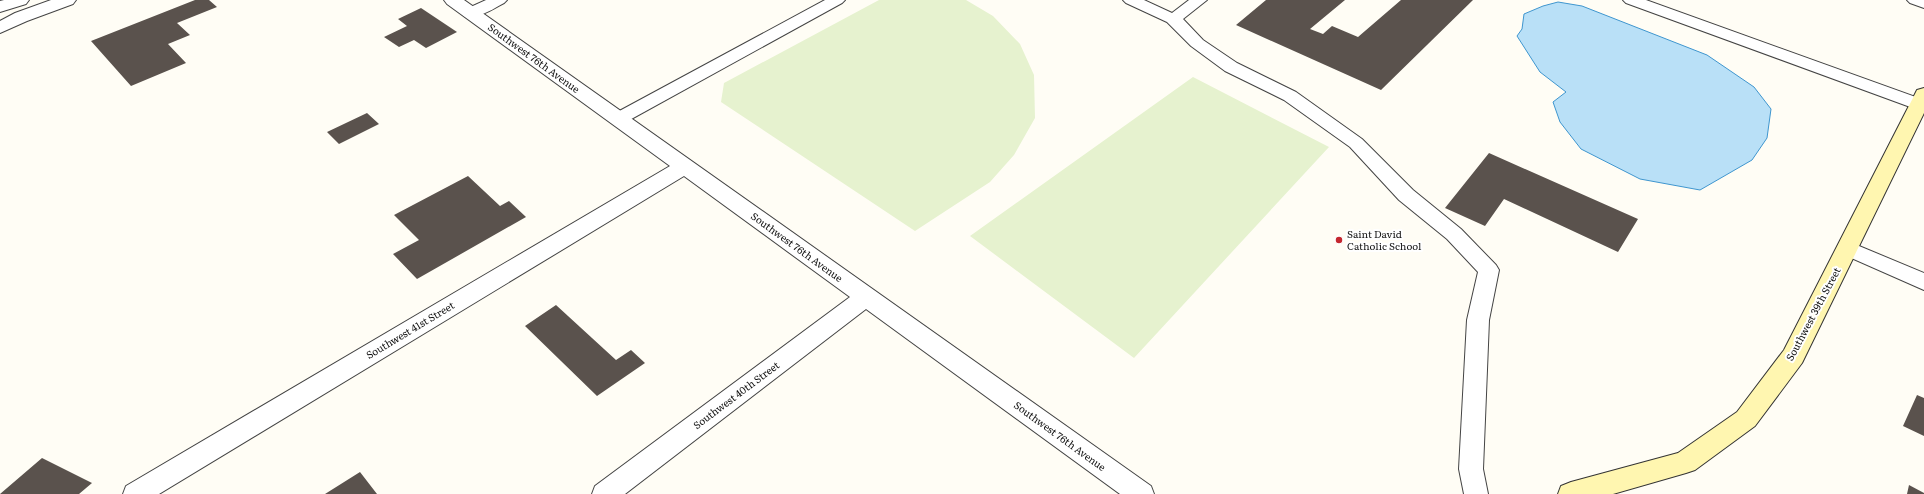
<svg xmlns="http://www.w3.org/2000/svg" width="1924" height="494" font-family="Literata,serif">
<rect width="100%" height="100%" fill="#fffdf5"/>
<path fill="#e6f2cf" d="M879 0H966L993 16 1020 44 1034 75 1035 118 1014 155 990 182 915 231 721 102 724 83Z
M1193 77 1329 147 1134 358 970 236Z"/>
<path fill="#b9e0f7" stroke="#3f96cf" d="M1558 2 1582 6 1707 55 1754 87 1771 109 1767 138 1752 160 1700 190 1640 179 1581 149 1560 122 1553 102 1566 92 1540 72 1517 36 1522 29 1524 14 1543 6Z"/>
<path fill="#5a524d" d="M195 0H209L217 7 177 23 190 35 168 44 186 63 131 86 91 41Z
M1266 0H1345L1310 29 1323 34 1332 26 1358 37 1401 0H1473L1381 90 1236 25Z
M421 8 457 32 426 48 414 40 399 47 384 37 407 26 398 19Z
M367 113 379 124 339 144 327 132Z
M1489 153 1638 219 1618 252 1504 199 1485 226 1445 208Z
M468 176 500 206 509 201 526 217 417 279 393 254 419 240 394 215Z
M556 305 616 360 631 350 645 363 597 396 525 326Z
M1917 395 1924 398V436L1903 426Z
M42 458 92 483 79 494H0Z
M360 472 377 494H325Z
M1909 485 1924 493V494H1907Z"/>
<g fill="none" stroke-linecap="round" stroke-linejoin="round">
<g stroke="#444" stroke-width="2">
<path id="lane" d="M486 0H507L504 3C493 9 477 20 464 16L462 13 464 10Z
M825 0H845L842 3 624 123 618 125 612 123 609 119 612 115Z
M1123 0H1144L1172 13 1189 0H1207L1183 19 1203 40 1237 63 1296 92 1362 139 1413 190 1461 229 1496 265 1499 270 1489 320 1483 469 1488 494H1464L1459 469 1467 320 1478 272 1447 239 1399 200 1350 147 1284 100 1225 71 1191 46 1167 22 1126 3Z
M1623 0H1646L1924 100V108L1919 109 1913 108 1626 3Z
M1907 0H1924V8L1910 3Z
M1847 241 1924 273V290L1840 253 1837 248 1840 243Z"/>
</g>
<g stroke="#444" stroke-width="2">
<path id="street" d="M4 0H29L26 4 0 12V1Z
M51 0H76L73 4 27 21 0 33V21L15 13Z
M444 0H464L1151 486 1154 494H1120L866 309 625 494H592L595 486 850 297 684 176 159 494H123L126 486 670 166 447 4Z"/>
</g>
<g stroke="#333" stroke-width="2">
<path id="secondary" d="M1924 88V113L1802 363 1755 426 1695 470 1686 473 1613 494H1558L1561 486 1571 482 1678 453 1737 412 1784 350 1915 94 1917 90Z"/>
</g>
<use href="#lane" fill="#fff" fill-rule="evenodd"/>
<use href="#street" fill="#fff" fill-rule="evenodd"/>
<use href="#secondary" fill="#fff6b0" fill-rule="evenodd"/>
</g>
<circle fill="#c4262e" stroke="#fff" stroke-width="1.5" cx="1339" cy="240" r="4"/>
<g text-anchor="middle" stroke-width="4" stroke-linejoin="round" paint-order="stroke">
<g font-size="10" fill="#111" stroke="#fff">
<text transform="translate(534 58) rotate(36)" y="4">Southwest 76th Avenue</text>
<text transform="translate(797 247) rotate(36)" y="4">Southwest 76th Avenue</text>
<text transform="translate(1813 314) rotate(-62)" y="4">Southwest 39th Street</text>
<text transform="translate(410 330) rotate(-31)" y="4">Southwest 41st Street</text>
<text transform="translate(736 395) rotate(-37)" y="4">Southwest 40th Street</text>
<text transform="translate(1060 436) rotate(36)" y="4">Southwest 76th Avenue</text>
</g>
<g font-size="10" fill="#111" stroke="#fff" text-anchor="start">
<text x="1347" y="238">Saint David<tspan x="1347" dy="12">Catholic School</tspan></text>
</g>
</g>
</svg>
